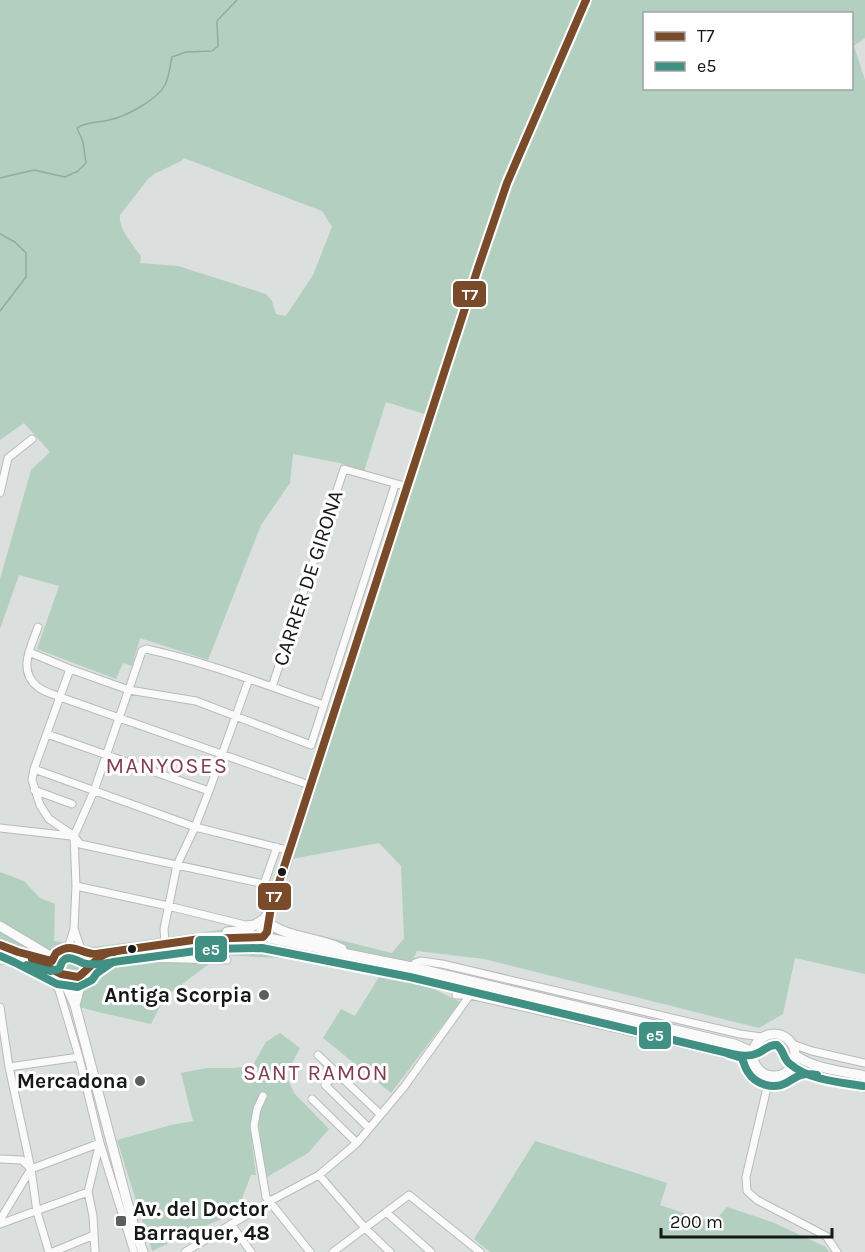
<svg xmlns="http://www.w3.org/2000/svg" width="865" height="1252" font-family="Karla,sans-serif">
<rect width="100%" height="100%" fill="#dbdfdd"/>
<path fill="#b3cfc0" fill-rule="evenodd" d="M0 0H865V38L854 46 865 80V974L795 958 783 1014 759 1028 484 959 417 951 406 975 460 1002 391 1093 323 1038 341 1009 355 1016 382 972 300 959 221 955 165 997 151 1024 98 1012 80 1007 56 978 12 958 0 955V872L24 881 40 898 55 904 54 941 94 947 242 927 275 928 323 936 392 953 404 938 401 866 379 843 291 859 307 816 434 417 386 402 364 471 340 463 293 454 290 483 261 525 208 660 140 638 132 666 123 663 116 679 37 649 59 586 19 575 0 629V579L31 470 50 452 24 423 0 440ZM644 14H852V88H644ZM184 158 322 211 332 227 313 275 286 316 276 314 272 301 266 294 178 266 140 263 141 256C133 245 118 228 120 215L148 179 154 174 181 161Z
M280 1033 300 1048 286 1075 294 1093 329 1129 308 1153 267 1177 260 1144 259 1117 266 1098 261 1093C247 1124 252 1142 256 1175H251L236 1213 207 1225 152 1251 117 1140 171 1125 193 1121 181 1073 207 1068H234L253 1066 255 1061 266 1042Z
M535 1141 667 1183 660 1205 713 1223 727 1207 772 1222 826 1247 829 1252H490L474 1239Z"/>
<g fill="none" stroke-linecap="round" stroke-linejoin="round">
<path stroke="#8bb09d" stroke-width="1.5" d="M0 178 34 170 65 177 78 171 86 163 83 142 77 128C87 121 98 123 109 120 125 117 157 100 165 85 169 77 170 66 172 57L186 52 212 51 218 46 217 21 237 0
M0 234 15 242 26 253V277L0 311"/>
<g stroke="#b8bbba" stroke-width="9">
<path id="street" d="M0 493 8 458 32 439
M38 627C31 647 17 671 38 687 44 692 53 694 60 697L312 786
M29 652 70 669 129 690 196 701 311 745 395 485
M70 669 34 769 32 780 40 805 49 819 74 836 80 844 278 887
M272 687 344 469 408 487
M47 734 209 791
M34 769 195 827 291 851
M34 790 72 804
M0 828 71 836
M76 886 168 906 245 925 255 924
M261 900 264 884 277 847
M74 929 81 949
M165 944 164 929 177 865 195 827 209 791 249 679
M68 948 74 929 76 886 74 836 94 791 142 651 146 649C207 662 265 685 324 705
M116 953 140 958 227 960
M0 960H11L40 971 50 978 59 990 79 1057 100 1143 134 1252
M412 967 415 963 421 961 442 964 740 1034 762 1037
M456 995H470L745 1058 753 1057
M0 1007 9 1067 31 1169 37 1212 49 1252
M792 1044 812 1051 865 1063
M318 1055 380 1114
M9 1067 79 1057
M786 1072 803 1074 865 1088
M337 1073 325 1085 369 1128
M770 1075 746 1177 747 1191 757 1200 826 1236 837 1252
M263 1096 257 1109 254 1126 266 1197 310 1252
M312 1099 357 1143
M0 1159 22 1160 31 1169
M31 1169 100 1143
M319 1175 365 1228 390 1252
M386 1212 431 1252
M0 1220 31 1169
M0 1224 88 1192
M231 1224 251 1252
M53 1252 94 1235
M95 1252 93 1216 88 1192 99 1146
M185 1252 270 1201 319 1175 357 1143 404 1087 470 995
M333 1252 409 1195 480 1252"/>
</g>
<g stroke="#b8bbba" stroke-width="11">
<path id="secondary" d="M269 923C285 937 321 938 342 949
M0 926 52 957
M227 932 247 930 264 919
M263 937 261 933V925L271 907 286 864 478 268 507 183 586 0
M0 945 23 953
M18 952C34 960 66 981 83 975L89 966 109 952
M57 971 53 966 52 961V957L56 952 61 949 68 948 81 949 86 953 109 952 165 944 210 939 263 937 412 967 734 1044 748 1050 753 1055
M61 974 75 1005 126 1198 134 1227 143 1252
M434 975 470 995
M75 1005 83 975
M753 1055a21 21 0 1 1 42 0a21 21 0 1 1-42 0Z
M795 1055C814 1069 842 1071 865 1076"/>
</g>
<use href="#street" stroke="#fafafa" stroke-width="7"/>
<use href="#secondary" stroke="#fafafa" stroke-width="9"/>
<g stroke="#fff" stroke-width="12">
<path id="bus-1" d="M0 945 18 952 52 961 56 953C73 941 80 954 96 954L200 939 263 937 267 932 271 907 478 268 507 183 586 0
M32 959 61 974 78 977C89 970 99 952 114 952"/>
</g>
<g stroke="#fff" stroke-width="12">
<path id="bus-2" d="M0 956 14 962 57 984 78 987 92 980 97 973 113 962 211 949 262 948 410 977 732 1054C741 1056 750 1057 758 1053 766 1050 768 1044 777 1045 784 1050 783 1059 790 1064 809 1080 839 1082 863 1086
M27 965 50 971 59 969C61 966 61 962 64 960 69 955 78 961 83 963 93 966 104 964 114 962
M729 1054 742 1058C744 1063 745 1068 748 1072 755 1084 773 1090 786 1083 799 1076 800 1072 817 1075"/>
</g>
<use href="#bus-1" stroke="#7a4b2a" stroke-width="8"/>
<use href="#bus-2" stroke="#409183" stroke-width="8"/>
</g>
<g fill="#151816" stroke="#fff" stroke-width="2">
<circle cx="282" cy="872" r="5"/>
<circle cx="132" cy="949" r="5"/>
</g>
<g fill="#5a5e5c" stroke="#fff" stroke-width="2">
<circle cx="264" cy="995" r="6"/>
<circle cx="140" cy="1081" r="6"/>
<rect x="115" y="1215" width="12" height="12" rx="3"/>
</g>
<g text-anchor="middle" stroke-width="6" stroke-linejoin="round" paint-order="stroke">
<g font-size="21" fill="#151816" stroke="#fff">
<text transform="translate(308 578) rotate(-72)" y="7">CARRER DE GIRONA</text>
</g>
<g font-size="21" font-weight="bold" fill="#151816" stroke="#fff" text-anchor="end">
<text x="252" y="1002">Antiga Scorpia</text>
<text x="128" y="1088">Mercadona</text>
<text x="133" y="1216" text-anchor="start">Av. del Doctor<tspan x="133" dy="24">Barraquer, 48</tspan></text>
</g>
<g font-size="22" letter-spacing="1.5" fill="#833c4e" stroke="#fff">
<text x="167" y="773">MANYOSES</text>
<text x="316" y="1080">SANT RAMON</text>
</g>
</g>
<g stroke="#fff" stroke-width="2">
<rect x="452" y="280" width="35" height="28" rx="6" fill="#7a4b2a"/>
<rect x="257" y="882" width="35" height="29" rx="6" fill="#7a4b2a"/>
<rect x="194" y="935" width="34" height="28" rx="6" fill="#409183"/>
<rect x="638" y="1021" width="34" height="29" rx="6" fill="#409183"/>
</g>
<g font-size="16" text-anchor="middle" font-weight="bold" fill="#fff">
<text x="470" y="300">T7</text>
<text x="274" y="902">T7</text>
<text x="211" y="955">e5</text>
<text x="655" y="1041">e5</text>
</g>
<rect x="643" y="12" width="210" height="78" fill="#ffffff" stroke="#a1a3a2" stroke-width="1.5"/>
<rect x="655" y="32" width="30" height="9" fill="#7a4b2a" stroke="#a1a3a2" stroke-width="1.5"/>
<text x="697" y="42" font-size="18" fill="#151816">T7</text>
<rect x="655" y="62" width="30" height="9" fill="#409183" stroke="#a1a3a2" stroke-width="1.5"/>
<text x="697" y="72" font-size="18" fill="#151816">e5</text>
<path d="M661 1228v9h171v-9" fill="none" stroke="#151816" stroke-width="3"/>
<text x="670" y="1228" font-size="18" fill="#151816" stroke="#ffffff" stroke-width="4.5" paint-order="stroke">200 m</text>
</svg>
